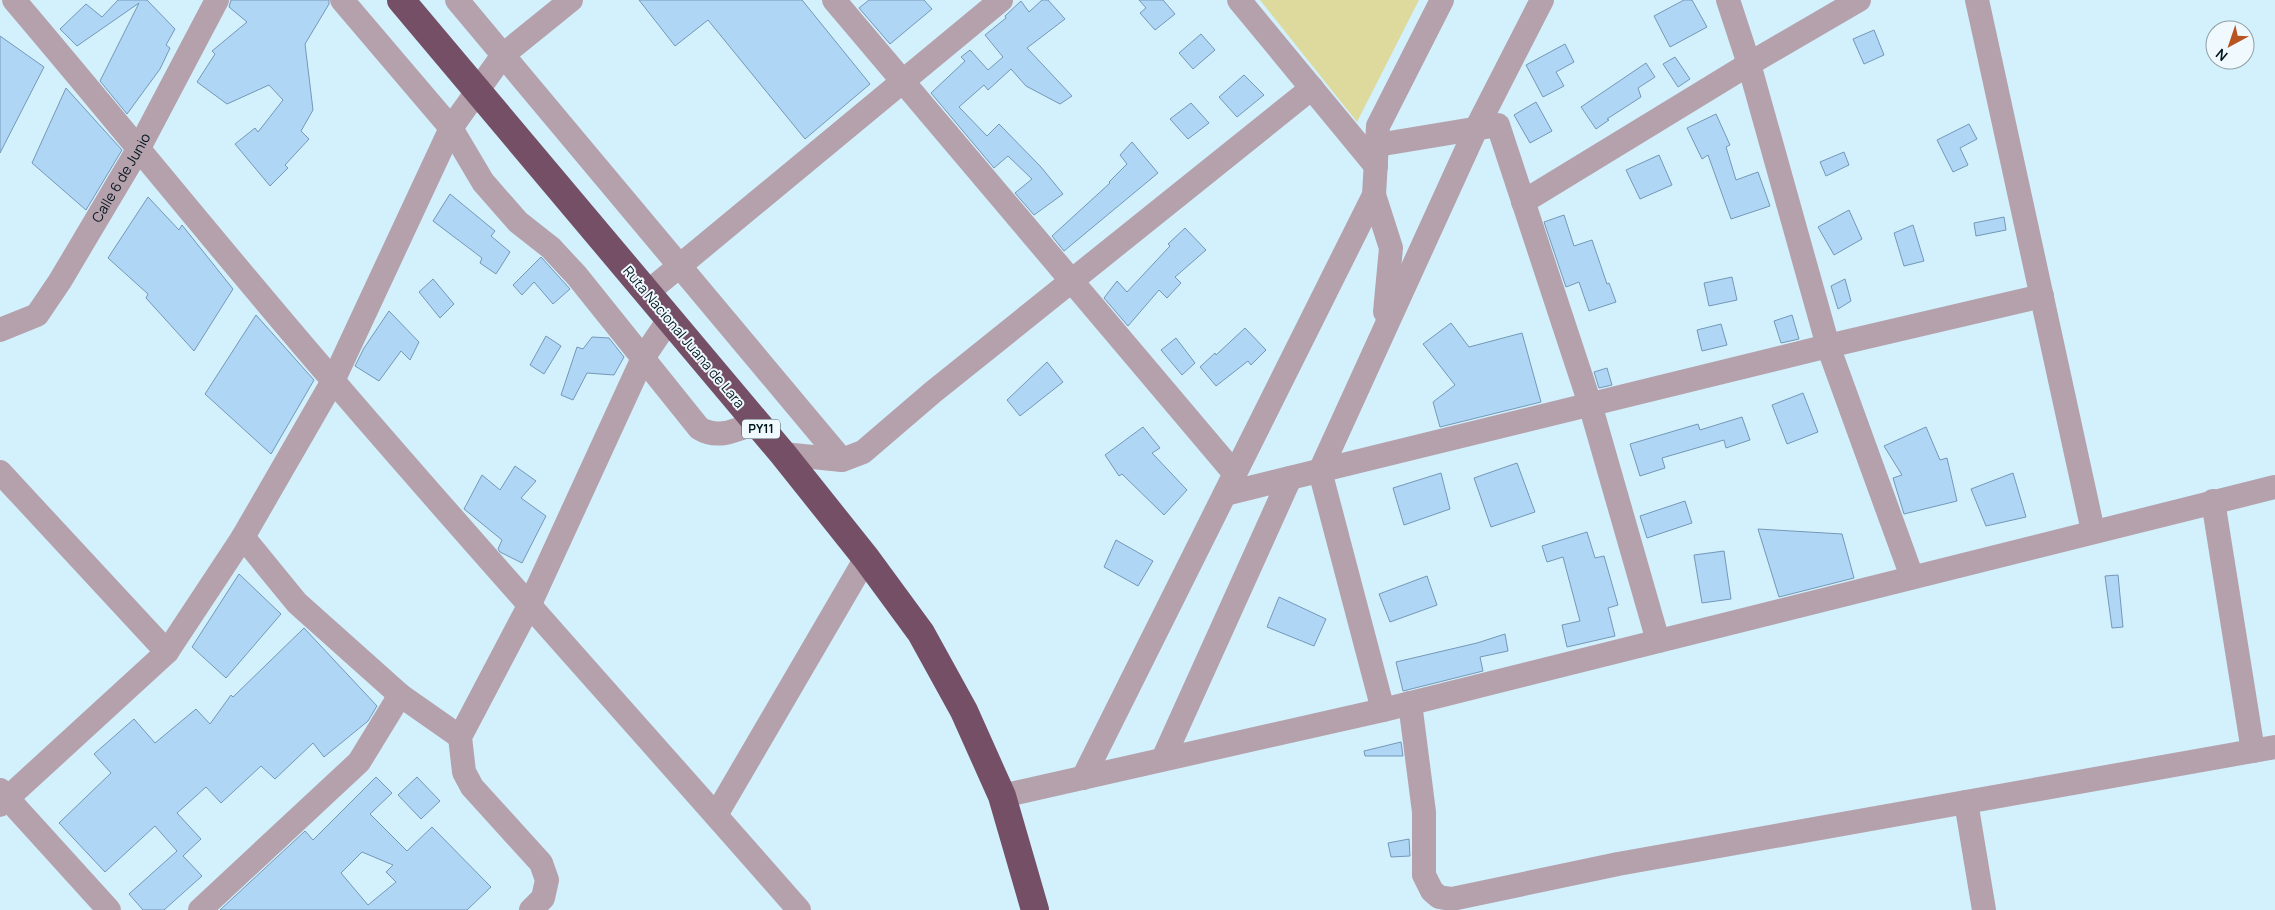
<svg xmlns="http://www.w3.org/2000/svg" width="2275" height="910" font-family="Manrope,sans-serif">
<rect width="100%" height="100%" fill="#d2f1fd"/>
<path fill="#deda9e" d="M1260 0H1419L1357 122Z"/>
<path fill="#b0d6f6" stroke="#7498b7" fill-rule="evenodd" d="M118 0H147L175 29 166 45 170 48 160 69 127 114 100 81 139 3 77 46 60 29 86 4 102 17Z
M231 0H329V4L305 44 313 110 301 131 309 139 285 165 288 168 270 186 235 144 255 128 258 132 283 100 269 85 227 104 197 82 215 54 212 51 247 22 229 7Z
M639 0H802L870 84 805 139 708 20 675 46Z
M869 0H924L932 9 890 44 859 8Z
M1042 0H1048L1065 19 1027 48 1072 96 1060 104 1026 86 1011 69 988 90 984 85 959 107 987 136 999 124 1041 167 1063 194 1034 215 1015 193 1032 179 1008 156 994 168 931 93 965 61 961 57 970 50 988 70 1003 57 985 35 1006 18 1005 16 1021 1 1029 12Z
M1139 0H1163L1175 14 1155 30 1140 13 1146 8Z
M1684 0H1692L1707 27 1670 47 1654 16Z
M1874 30 1884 55 1864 64 1853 39Z
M1201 34 1215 50 1193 69 1179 53Z
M0 36 44 67 0 153Z
M1565 44 1574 62 1556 72 1564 86 1543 97 1526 65Z
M1675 57 1690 79 1678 87 1663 64Z
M1646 63 1655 77 1638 88 1641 97 1607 119 1609 120 1596 129 1581 107Z
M1244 75 1264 95 1237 117 1219 97Z
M66 88 122 150 86 210 32 163Z
M1536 102 1552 131 1530 143 1514 115Z
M1191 103 1209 123 1188 139 1170 119Z
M1716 114 1730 145 1726 147 1736 180 1758 172 1770 206 1731 219 1708 155 1702 159 1687 128Z
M1969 124 1977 139 1960 148 1968 165 1953 172 1937 140Z
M1132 142 1158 173 1064 251 1052 236 1110 183 1109 182 1127 164 1120 155Z
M1844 152 1849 165 1826 176 1820 162Z
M1659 155 1672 185 1640 199 1626 170Z
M450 194 495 231 491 236 510 252 496 274 480 263 482 258 433 221Z
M148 197 179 230 182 225 233 289 194 351 146 298 148 294 108 258Z
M1849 210 1862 239 1834 255 1818 227Z
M1564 215 1574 246 1592 240 1607 284 1609 283 1616 302 1589 311 1579 282 1566 287 1544 222Z
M2004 217 2006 230 1976 236 1974 223Z
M1913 225 1924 261 1904 266 1894 233Z
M1185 228 1206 250 1175 277 1181 283 1167 298 1159 290 1128 326 1104 298 1117 281 1127 292 1170 246 1168 244Z
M541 257 570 289 553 304 534 282 522 295 513 285Z
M1732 277 1737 300 1709 306 1704 283Z
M433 279 454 304 440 318 419 292Z
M1845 279 1851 301 1838 309 1831 286Z
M389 311 419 342 410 360 401 351 379 381 355 366 364 348Z
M256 315 314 380 271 454 205 394Z
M1792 315 1799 339 1781 343 1774 321Z
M1451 323 1469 347 1522 333 1541 402 1440 427 1433 402 1455 385 1423 344Z
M1721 324 1727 345 1702 351 1697 330Z
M1245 328 1266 350 1251 365 1248 361 1216 386 1200 367 1215 353 1216 355Z
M546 336 561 346 544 374 530 365Z
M592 337 609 338 624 357 614 375 587 373 573 400 561 395 577 347 583 349Z
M1176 338 1195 363 1182 375 1161 350Z
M1047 362 1063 382 1020 416 1007 400Z
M1607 368 1612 385 1599 388 1594 372Z
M1803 393 1818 432 1787 444 1772 405Z
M1742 417 1750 440 1726 448 1724 440 1662 458 1665 468 1640 476 1630 444 1698 424 1700 430Z
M1143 427 1160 448 1152 453 1187 490 1164 515 1122 474 1119 476 1105 455Z
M1926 427 1940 460 1947 458 1957 501 1904 514 1893 478 1902 475 1884 446Z
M1517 463 1535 512 1491 527 1474 478Z
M515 466 536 481 521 498 546 516 522 563 500 552 498 549 502 540 464 509 482 475 500 490Z
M1441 473 1450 509 1404 525 1393 488Z
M2013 473 2026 517 1986 526 1971 489Z
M1685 501 1692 523 1647 538 1640 516Z
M1758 529 1842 534 1854 578 1779 597Z
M1587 532 1595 558 1604 556 1618 605 1608 608 1615 636 1567 647 1562 625 1580 621 1563 557 1547 562 1542 546Z
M1116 540 1153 561 1138 586 1104 567Z
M1724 551 1731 599 1702 603 1694 555Z
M239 574 281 614 226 678 192 647Z
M2118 575 2123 627 2112 628 2105 576Z
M1427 576 1437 605 1390 622 1379 594Z
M1279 597 1326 619 1314 646 1267 627Z
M304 628 377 706 368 721 324 757 313 743 275 779 261 766 221 803 206 787 177 813 201 839 183 856 202 876 164 910H143L129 894 177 851 155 826 105 872 59 823 111 773 94 754 134 719 155 743 196 709 210 724 231 695 233 697Z
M1505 634 1508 651 1480 657 1483 671 1403 691 1396 662 1477 643Z
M1401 742 1403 756H1365L1364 751Z
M376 777 392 793 370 814 407 851 432 827 491 887 467 910H220L305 831 313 840ZM362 852 393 865 386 872 396 882 368 905 341 873Z
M417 777 440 801 421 819 398 795Z
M1409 839 1410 856 1391 857 1388 843Z"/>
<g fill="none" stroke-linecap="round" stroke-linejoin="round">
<g stroke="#b5a1ac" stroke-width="24">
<path d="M14 0C122 127 227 258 336 384 488 561 645 734 799 910"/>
<path d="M342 0 451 128 483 182 518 222 551 248 577 276 699 428C718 440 736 430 755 423"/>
<path d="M457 0 842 460"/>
<path d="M834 0 1235 474"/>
<path d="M1239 0 1376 166"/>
<path d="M1728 0 1749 64 1828 346 1912 577"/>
<path d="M1977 0 2093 531"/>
<path d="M1377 145 1498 125 1590 404 1658 641"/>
<path d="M1374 195 1391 248 1385 312"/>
<path d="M1523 202 1749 64 1859 0"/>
<path d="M648 292 1001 0"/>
<path id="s1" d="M0 330 37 315 60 281 139 148 217 0"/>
<path d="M783 454 842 460 863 452 933 392 1312 88"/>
<path d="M0 472 167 652"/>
<path d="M1225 494 1828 346 2042 296"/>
<path d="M2213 501 2253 751"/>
<path d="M243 537 297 603 400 695 460 737"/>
<path d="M1410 703 1424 812V875L1432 891 1439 897 1452 899 1618 864 2275 747"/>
<path d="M1383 710 1320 471 1476 129 1542 0"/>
<path d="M1163 759 1290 478"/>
<path d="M1083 778 1374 195 1378 126 1442 0"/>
<path d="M0 790 109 910"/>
<path d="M1002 796 1383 710 2275 487"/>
<path d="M1966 802 1984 910"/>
<path d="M0 805 167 652 243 537 333 381 451 128 503 55 571 0"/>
<path d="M716 815 866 558"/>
<path d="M200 910 359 762 400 695"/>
<path d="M531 910 543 898 547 880 541 863 472 787 464 772 460 737 529 606 643 358 670 318"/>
</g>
<path stroke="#754f65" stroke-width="28" d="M401 0 783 454 866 558 921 633 964 711 1002 796 1035 910"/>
</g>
<g text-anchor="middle" stroke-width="4" stroke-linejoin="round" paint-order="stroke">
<rect fill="#f0fafe" stroke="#4a5a61" stroke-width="1" x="742" y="419.5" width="38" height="19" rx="4"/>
<g font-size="12" font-weight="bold" fill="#03161e">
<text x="761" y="433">PY11</text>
</g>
<g font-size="14" fill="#03161e" stroke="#f0fafe">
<text dy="5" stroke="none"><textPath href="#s1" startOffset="201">Calle 6 de Junio</textPath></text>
<text transform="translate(684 337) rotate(50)" y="5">Ruta Nacional Juana de Lara</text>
</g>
</g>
<g transform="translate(2230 45) rotate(220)"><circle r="24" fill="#f0fafe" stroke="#919fa4"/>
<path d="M0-4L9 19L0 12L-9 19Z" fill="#b85421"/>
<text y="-8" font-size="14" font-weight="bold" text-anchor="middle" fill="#03161e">N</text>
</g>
</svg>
